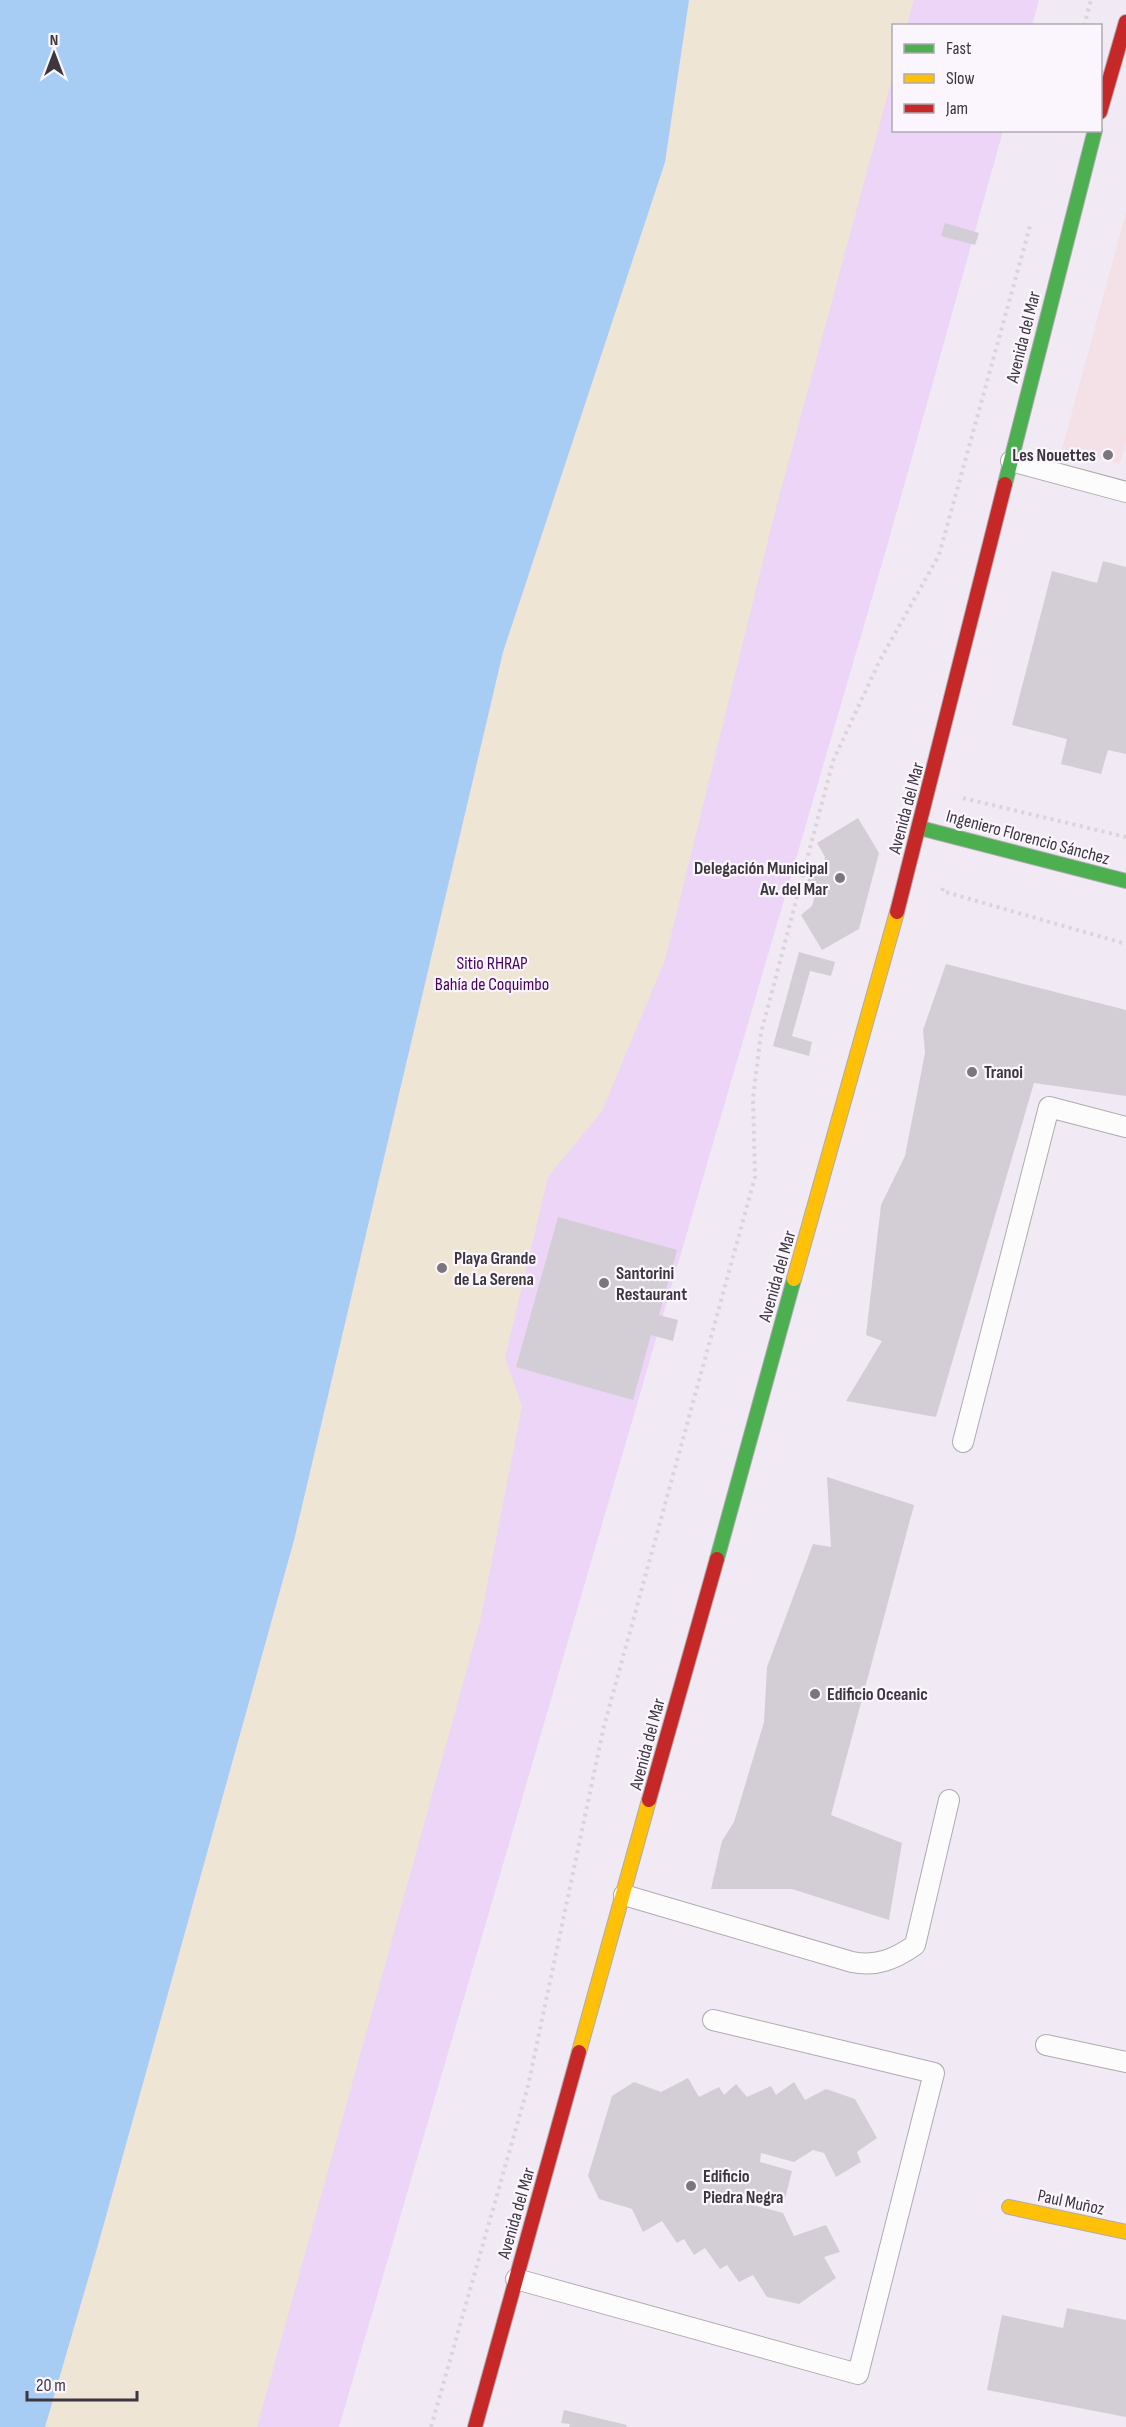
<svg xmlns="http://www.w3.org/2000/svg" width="1126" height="2427" font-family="'Sofia Sans Condensed',sans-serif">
<rect width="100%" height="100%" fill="#f1eaf4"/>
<path fill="#f3e1e7" d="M1126 212V441L1120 464 1062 449Z"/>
<path fill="#ecd5f7" d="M466 0H1039L1032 25 894 26V130L1003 131 888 543 339 2427H0V1820Z"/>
<path fill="#eee5d5" d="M689 0H914L907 25 894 26 893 75 775 512 665 960 602 1111 548 1177 505 1358 522 1406 480 1622 257 2427H45L98 2245 294 1540 503 652 665 162Z"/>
<path fill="#a7cdf5" d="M0 0H689L665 162 503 652 294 1540 98 2245 45 2427H0Z"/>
<path fill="#d3cdd6" d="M945 223 979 233 975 245 941 236Z
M1103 561 1126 567V754L1108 750 1101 774 1061 764 1067 739 1012 725 1052 571 1097 583Z
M858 818 879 853 859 929 822 950 801 915 812 906 815 895 806 886 811 869 822 868 825 857 817 843Z
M799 952 835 962 831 976 810 971 792 1036 812 1042 809 1056 773 1046Z
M946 964 1126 1010V1096L1034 1083 936 1417 846 1401 882 1341 866 1335 881 1205 905 1156 925 1053 923 1030Z
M558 1217 677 1250 659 1315 678 1320 673 1341 651 1335 633 1400 516 1367Z
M827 1477 914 1505 831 1815 902 1843 889 1920 792 1889H711L722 1841 734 1822 764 1722 767 1667 813 1544 831 1547Z
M688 2078 699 2097 719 2087 724 2095 736 2084 747 2097 771 2086 776 2095 794 2082 805 2100 826 2089 855 2099 877 2138 857 2152 861 2162 836 2177 824 2153 813 2150 794 2162 761 2153 760 2162 792 2171 784 2203 751 2196 749 2204 783 2213 794 2236 826 2225 840 2252 824 2257 836 2278 799 2304 767 2297 753 2275 739 2282 727 2265 720 2269 705 2248 694 2255 684 2239 677 2243 662 2221 643 2232 632 2209 599 2199 588 2176 612 2096 634 2082 661 2092Z
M1067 2308 1126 2320V2417L987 2390 1002 2315 1063 2328Z
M564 2410 627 2425 626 2427H569L570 2424 561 2423Z"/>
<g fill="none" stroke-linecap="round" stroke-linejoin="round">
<g stroke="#afaab1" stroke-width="22">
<path id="lane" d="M1011 461 1126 492
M963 1442 1049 1107 1126 1127
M624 1895 852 1962C877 1967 895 1959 915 1945L949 1800
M1046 2045 1126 2062
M516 2279 858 2374 934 2073 713 2020"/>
</g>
<g stroke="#afaab1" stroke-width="16">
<path id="fast" d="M1005 484 1095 130
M920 828 1126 881
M717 1559 794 1279"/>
</g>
<g stroke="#afaab1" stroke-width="16">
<path id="slow" d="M794 1279 897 912
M579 2052 649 1800
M1009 2207 1126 2232"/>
</g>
<g stroke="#afaab1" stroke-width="16">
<path id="jam" d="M1100 112 1126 22
M897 912 1005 484
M649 1800 717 1559
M475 2427 579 2052"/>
</g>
<path stroke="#d8d6d8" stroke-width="4" stroke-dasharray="3 4.5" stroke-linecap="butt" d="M1084 26 1091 0
M963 798 1126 837
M943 888 942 891 1126 944
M431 2427 528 2086 604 1726 755 1177 753 1098 761 1033 833 761 879 662 939 555 1030 226"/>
<use href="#lane" stroke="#fdfcfd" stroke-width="20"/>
<use href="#fast" stroke="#4caf50" stroke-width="14"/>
<use href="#slow" stroke="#ffc107" stroke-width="14"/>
<use href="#jam" stroke="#c62828" stroke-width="14"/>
</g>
<g fill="#7b767e" stroke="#fbf6fe" stroke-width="2">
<circle cx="1108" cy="455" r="6"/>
<circle cx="840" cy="878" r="6"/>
<circle cx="972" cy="1072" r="6"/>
<circle cx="442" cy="1268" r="6"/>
<circle cx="604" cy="1283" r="6"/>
<circle cx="815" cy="1694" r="6"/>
<circle cx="691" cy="2186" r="6"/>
</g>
<g text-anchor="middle" stroke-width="4.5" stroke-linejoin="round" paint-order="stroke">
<g font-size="18" fill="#3c373e" stroke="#fbf6fe">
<text transform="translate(1023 337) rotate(-76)" y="6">Avenida del Mar</text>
<text transform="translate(906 808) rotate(-75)" y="6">Avenida del Mar</text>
<text transform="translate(1028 837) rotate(15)" y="6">Ingeniero Florencio Sánchez</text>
<text transform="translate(777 1276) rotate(-74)" y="6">Avenida del Mar</text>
<text transform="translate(647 1744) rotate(-75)" y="6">Avenida del Mar</text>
<text transform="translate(1071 2202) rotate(12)" y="6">Paul Muñoz</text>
<text transform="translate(516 2213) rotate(-74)" y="6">Avenida del Mar</text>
</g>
<g font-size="18" font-weight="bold" fill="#3c373e" stroke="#fbf6fe" text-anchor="start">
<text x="1096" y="461" text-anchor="end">Les Nouettes</text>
<text x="828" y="874" text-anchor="end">Delegación Municipal<tspan x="828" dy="21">Av. del Mar</tspan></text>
<text x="984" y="1078">Tranoi</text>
<text x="454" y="1264">Playa Grande<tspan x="454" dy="21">de La Serena</tspan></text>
<text x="616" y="1279">Santorini<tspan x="616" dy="21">Restaurant</tspan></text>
<text x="827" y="1700">Edificio Oceanic</text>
<text x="703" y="2182">Edificio<tspan x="703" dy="21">Piedra Negra</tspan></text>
</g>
<g font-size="18" fill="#4a0062" stroke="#fbf6fe">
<text x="492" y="969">Sitio RHRAP<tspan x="492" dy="21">Bahía de Coquimbo</tspan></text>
</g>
</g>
<rect x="892" y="24" width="210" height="108" fill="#fbf6fe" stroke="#afaab1" stroke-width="1.5"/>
<rect x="904" y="44" width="30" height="9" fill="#4caf50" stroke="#afaab1" stroke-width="1.5"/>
<text x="946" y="54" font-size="18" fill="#3c373e">Fast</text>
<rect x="904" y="74" width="30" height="9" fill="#ffc107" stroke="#afaab1" stroke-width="1.5"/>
<text x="946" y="84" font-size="18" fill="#3c373e">Slow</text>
<rect x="904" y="104" width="30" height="9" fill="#c62828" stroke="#afaab1" stroke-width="1.5"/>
<text x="946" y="114" font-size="18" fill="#3c373e">Jam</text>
<g transform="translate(54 54)" stroke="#fbf6fe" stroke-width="4.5" paint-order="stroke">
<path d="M0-4.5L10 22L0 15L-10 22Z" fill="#3c373e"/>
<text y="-9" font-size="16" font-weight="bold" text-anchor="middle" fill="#3c373e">N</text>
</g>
<path d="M27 2391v9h110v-9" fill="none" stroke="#3c373e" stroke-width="3"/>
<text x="36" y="2391" font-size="18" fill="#3c373e" stroke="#fbf6fe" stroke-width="4.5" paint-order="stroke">20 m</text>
</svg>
